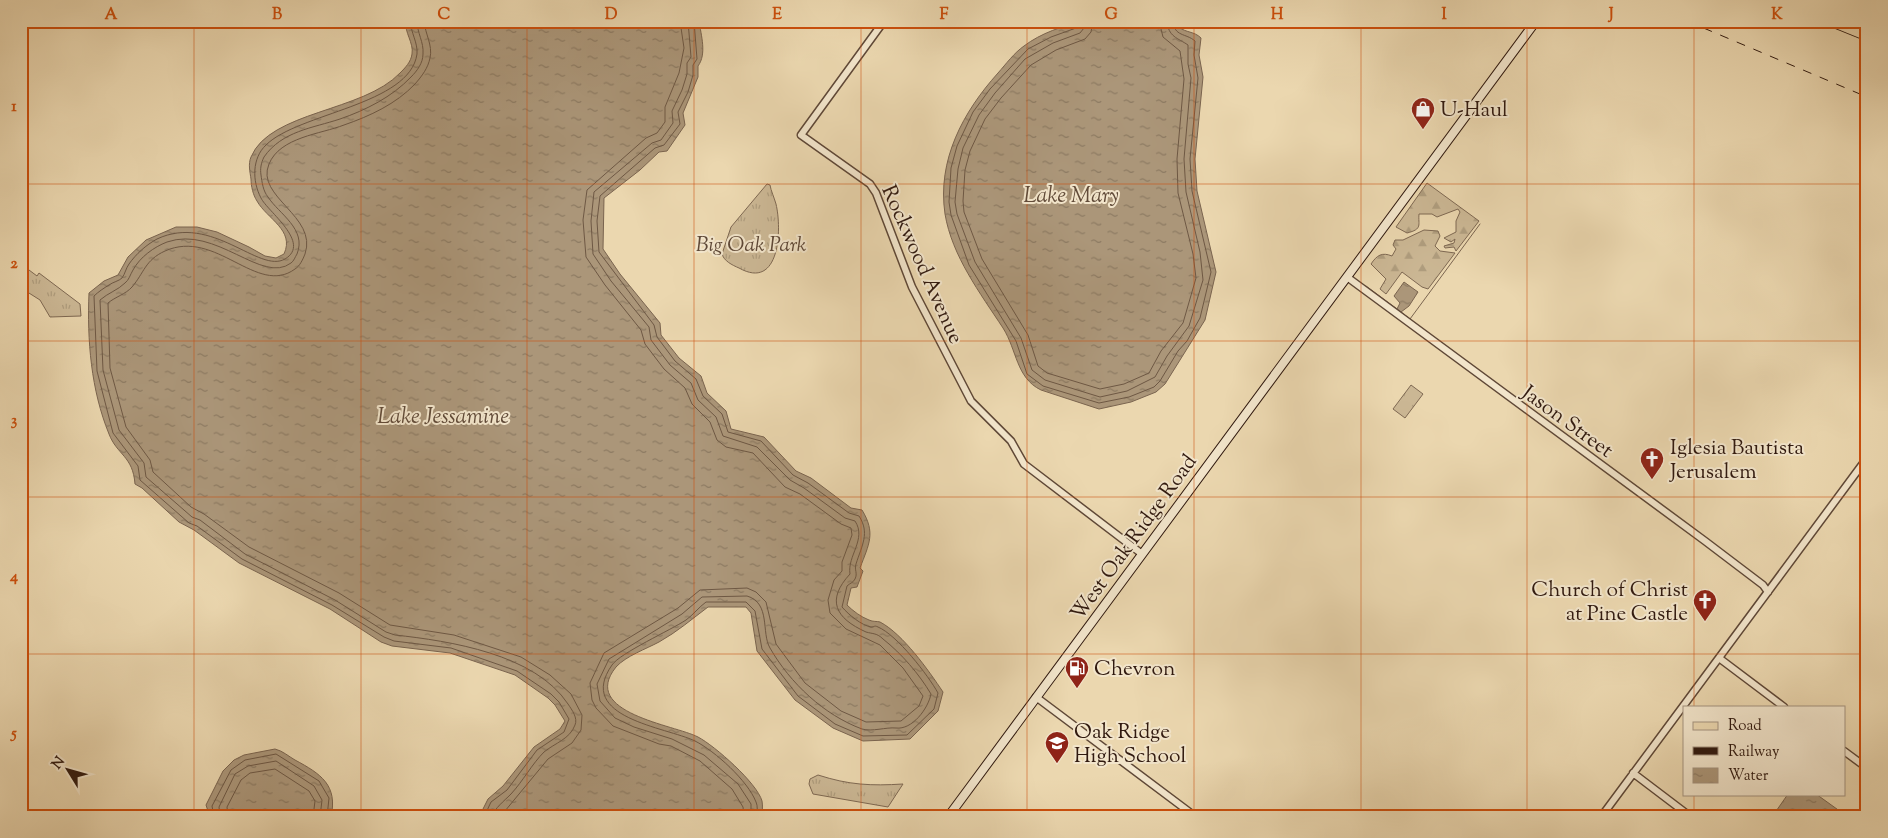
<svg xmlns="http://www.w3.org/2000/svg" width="1888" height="838" font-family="'Sorts Mill Goudy',serif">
<defs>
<pattern id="grass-tufts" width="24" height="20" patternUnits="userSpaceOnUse" patternTransform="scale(1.25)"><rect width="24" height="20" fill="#cbb794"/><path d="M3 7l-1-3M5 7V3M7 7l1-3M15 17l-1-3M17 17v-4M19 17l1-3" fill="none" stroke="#af9d7e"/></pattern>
<pattern id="forest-firs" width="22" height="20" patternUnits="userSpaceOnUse" patternTransform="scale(1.25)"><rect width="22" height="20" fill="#cbb794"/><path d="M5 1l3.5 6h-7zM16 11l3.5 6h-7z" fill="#af9d7e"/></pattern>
<pattern id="water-ripples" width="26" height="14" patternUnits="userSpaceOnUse" patternTransform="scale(1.25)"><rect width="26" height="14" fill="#ab9679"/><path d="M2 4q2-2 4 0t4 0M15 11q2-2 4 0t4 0" fill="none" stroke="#8c7a62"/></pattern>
</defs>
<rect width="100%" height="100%" fill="#ebd7af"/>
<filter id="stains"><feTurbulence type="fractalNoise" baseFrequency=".004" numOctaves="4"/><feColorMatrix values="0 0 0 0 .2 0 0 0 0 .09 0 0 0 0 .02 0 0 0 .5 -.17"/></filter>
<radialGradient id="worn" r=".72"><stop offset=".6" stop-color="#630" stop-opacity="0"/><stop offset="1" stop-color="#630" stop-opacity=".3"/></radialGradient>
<path fill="url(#grass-tufts)" stroke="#7e6852" d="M767 184 770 185C771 191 774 197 776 204 782 229 780 291 739 268 732 265 724 261 722 254L731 227Z
M21 264 37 276 39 273 80 304 81 316 50 317 40 300 21 288Z
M1411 385 1423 394 1405 418 1393 409Z
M818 775C849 785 871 786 903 784L888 807 813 794 809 784 810 779Z"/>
<path fill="url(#forest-firs)" stroke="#7e6852" d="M1427 183 1479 221 1456 251 1454 247 1445 248 1444 246 1454 243 1455 239 1451 242 1444 238 1456 232V221L1460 212 1458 209 1437 217 1432 214H1419C1418 225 1423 229 1407 233L1396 227Z
M1424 230 1438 231 1440 236 1435 246 1440 251 1455 253 1428 289 1422 287 1402 272 1386 294 1380 289 1386 279 1371 264C1377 255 1382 252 1392 256L1396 249 1393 245 1395 240H1403Z"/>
<path fill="url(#water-ripples)" stroke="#7a644f" d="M406 21H699C701 35 707 54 698 66V77L683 113 685 125 667 151 659 152 640 170 604 198 603 249 620 274 660 323 661 335 679 358 701 376 707 393 726 411 731 429 764 437 796 471 811 478 851 508 862 510C876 533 869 544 860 568L863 571 857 587 851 588 847 605C853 611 861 617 869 620 873 622 877 621 880 622 903 634 929 671 943 692L938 711 910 739 863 741 833 728 795 700 757 651 751 613 746 607H708C692 619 677 632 659 642 646 649 626 656 616 667 579 713 675 725 698 737 715 746 757 783 762 801 763 806 762 812 762 817H479L488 799 503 786 534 747 560 729 565 721 555 705 548 698 515 675 450 653 392 646 381 642 330 609 239 563 194 530 179 522 142 488 135 484C133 456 117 455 109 434 91 390 87 340 89 293L104 281 118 275 128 257 146 240 176 227H197L217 232 249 247 265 256 276 258 284 254C295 230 267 219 257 201 253 195 251 186 251 179 250 172 248 164 251 157 270 111 363 112 400 73 405 68 411 62 412 54 414 43 404 32 406 21Z
M1083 21H1178L1179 27C1186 33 1194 31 1201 38L1199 55 1203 77 1195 159 1197 191 1216 272 1205 320 1165 384 1156 392 1131 402 1099 409 1041 390C1016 378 1017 350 1003 328 980 293 952 256 945 214 937 160 963 112 998 73 1006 64 1014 53 1024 46 1041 33 1063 26 1083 21Z
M1404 282 1418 292 1409 306 1401 312 1397 309 1400 303 1394 296Z
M275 749C283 751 288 756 295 760 321 774 338 785 331 817H210L206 805 223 771 234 760 244 755Z
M1788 794H1816L1848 817H1772Z"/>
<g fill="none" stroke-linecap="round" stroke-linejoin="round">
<path stroke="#6e5844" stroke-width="1" d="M410 21C411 33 418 43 417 54 410 105 298 113 266 145 252 158 252 181 261 198 267 211 312 243 285 259 259 274 212 213 157 239 146 245 136 254 129 264 126 268 125 274 122 278 119 281 113 282 109 285 104 288 98 292 94 296L97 371 113 433 138 466 140 480 189 523 197 526 242 559 332 605 384 637 394 641 451 648 517 671 551 694 559 702 569 719 564 732 537 750 507 790 491 802 484 817
M417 21C417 33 424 42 423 54 423 63 417 71 411 77 392 97 366 110 340 119 313 128 282 131 264 157 261 163 260 169 261 175 262 182 263 191 268 197 279 214 307 229 297 254 295 257 294 261 291 263 262 285 216 225 167 242 154 247 140 257 133 270 130 275 129 280 125 283 118 290 108 293 100 300L103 370 119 430 144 463 146 477 192 517 200 520 245 554 335 600 386 632 395 635C450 641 535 654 568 704 572 710 578 718 575 725 570 739 555 743 544 752 532 764 523 781 511 794 503 802 496 807 491 817
M424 21C425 34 433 45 430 58 428 68 422 76 415 84 396 104 370 116 344 125 321 134 280 137 269 164 255 197 318 216 305 254 303 259 300 266 295 269 257 297 216 228 165 251 145 260 144 273 132 287 126 294 115 297 108 303L110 368 126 427 150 460 153 472 191 507 204 514 249 547 339 593 390 625 454 635 521 657 550 675 571 694 582 715 581 730 572 743 548 759 500 817
M680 21 684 48 679 73 665 107V122L657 133 646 138 587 190 583 220 586 257 605 285 641 330 645 344 664 369 685 388 692 404 710 422 717 440 726 447 753 453 785 487 800 494 841 524 851 528 852 535 842 562V571L834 580 828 600 830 613 846 629 880 645 903 668 923 696 919 706 901 721 866 722 841 711 805 683 776 644 766 602 756 592 747 588 700 590 678 608 604 653 590 683 592 700 596 708 613 726 659 744 671 746 700 761 732 789 743 807 744 817
M688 21 691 57 687 63V74L682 90 672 111 673 123 661 140 652 143 594 192 591 221 593 254 611 281 649 327 651 340 670 365 691 383 698 400 716 417 723 436 757 447 790 480 804 488 845 518 855 521C867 539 847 556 850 574 826 600 835 618 866 632 873 634 877 633 883 639 902 654 919 674 931 694 928 709 912 730 896 728 886 727 872 732 862 729 824 715 790 683 770 648 761 633 771 603 747 596L702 597 682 614 609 659 597 684 600 701 615 718 634 727 672 739 704 755 738 784 751 804V817
M694 21 697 59 693 65V75L688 92 678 112 680 124 664 145 655 148 600 196 597 221 599 252 654 325 657 337 675 361 696 379 703 396 722 414 728 432 761 441 793 475 808 483 849 513 859 516C870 533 862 545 856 564 854 570 858 573 855 579 853 583 850 583 847 586L842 607C849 615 861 625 871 627 875 627 874 625 878 627 897 635 928 675 938 693L934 709 907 735 863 736 835 724 798 696 762 649 755 611 746 602H706C699 607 693 615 686 620 671 630 620 653 612 665 575 718 666 727 695 741 715 751 748 781 756 802 758 806 757 812 757 817
M1079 21 1076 28 1051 37 1028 49 990 89 973 112 957 146 951 168 949 202 951 215 969 265 1016 341 1027 374 1043 386 1099 403 1129 397 1154 387 1160 381 1178 351 1187 341 1200 318 1211 272 1192 191 1190 159 1198 78 1194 55 1195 41C1186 33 1174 37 1173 21
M1086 21 1084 28 1080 33 1053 43 1025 59 995 93 979 115 963 148 958 169 955 202 957 214 975 262 1021 338 1032 370 1045 380 1100 397 1127 391 1155 377 1167 356 1189 326 1203 280 1200 252 1186 192 1184 159 1191 78 1188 64V45C1178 38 1168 37 1167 21
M1093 21 1091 32 1085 39 1056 50 1031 65 1001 98 985 119 970 151 965 170 963 201 964 212 982 259 1028 335 1038 366 1047 373 1100 389 1124 384 1149 373 1161 351 1183 323 1196 278 1193 254 1178 193 1177 159 1184 79 1180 51 1163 37 1159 21
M214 817 212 806 231 770 245 760 276 754 319 781 329 798 327 817
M220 817 219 807 235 774 248 766 276 761 314 786 322 800 320 817
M228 817 227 807 241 780 250 773 275 769 309 791 315 801 313 817"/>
<path stroke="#7a644f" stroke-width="1" d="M1366 286 1397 309
M1401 312 1410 319 1480 224"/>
<g stroke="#5f4837" stroke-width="9">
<path id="tertiary" d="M884 21 801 135 870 184 876 193 912 287 971 401 1011 441 1024 464 1142 554
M1347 277 1705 541 1763 585 1768 592
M1719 658 1784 707
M1036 697 1196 817
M1844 751 1867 768
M1633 773 1691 817
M1601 817 1867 458"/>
</g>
<g stroke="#30190f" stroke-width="10">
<path id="secondary" d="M948 817 1536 21"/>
</g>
<g stroke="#30190f" stroke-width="11">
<path id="primary" d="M1830 21 1867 36"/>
</g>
<use href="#tertiary" stroke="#f2e5cb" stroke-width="6"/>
<use href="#secondary" stroke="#f2e5cb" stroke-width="8"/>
<use href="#primary" stroke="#ebd7af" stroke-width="9"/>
<path stroke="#30190f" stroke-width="1" stroke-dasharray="9 9" stroke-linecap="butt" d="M1687 21 1867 97"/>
</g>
<path fill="none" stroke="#cc4f0c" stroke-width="1" stroke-opacity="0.55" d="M194 21V817M361 21V817M527 21V817M694 21V817M861 21V817M1027 21V817M1194 21V817M1361 21V817M1527 21V817M1694 21V707M21 184H1867M21 341H1867M21 497H1867M21 654H1867M1694 794V817"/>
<defs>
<g id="shop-pin" transform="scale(1.25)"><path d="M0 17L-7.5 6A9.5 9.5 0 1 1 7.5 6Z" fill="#8f2418" stroke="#f2e5cb"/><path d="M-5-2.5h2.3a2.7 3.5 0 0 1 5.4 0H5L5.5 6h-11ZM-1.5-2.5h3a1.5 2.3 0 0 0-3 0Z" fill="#fff"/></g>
<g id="church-pin" transform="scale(1.25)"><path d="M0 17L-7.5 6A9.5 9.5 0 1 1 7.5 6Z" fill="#8f2418" stroke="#f2e5cb"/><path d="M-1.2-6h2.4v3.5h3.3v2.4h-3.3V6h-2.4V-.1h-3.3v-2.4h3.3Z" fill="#fff"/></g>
<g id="fuel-pin" transform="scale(1.25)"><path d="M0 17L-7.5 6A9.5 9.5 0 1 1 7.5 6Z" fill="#8f2418" stroke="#f2e5cb"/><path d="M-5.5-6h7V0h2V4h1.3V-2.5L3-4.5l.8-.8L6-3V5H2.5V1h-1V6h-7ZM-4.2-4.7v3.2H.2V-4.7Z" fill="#fff"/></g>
<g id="school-pin" transform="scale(1.25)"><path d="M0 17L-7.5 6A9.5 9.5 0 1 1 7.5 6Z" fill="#8f2418" stroke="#f2e5cb"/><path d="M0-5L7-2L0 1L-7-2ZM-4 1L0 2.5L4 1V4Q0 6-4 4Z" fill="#fff"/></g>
</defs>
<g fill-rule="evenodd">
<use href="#shop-pin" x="1423" y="109"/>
<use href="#church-pin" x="1652" y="459"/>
<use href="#church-pin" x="1705" y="601"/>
<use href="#fuel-pin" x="1077" y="668"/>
<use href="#school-pin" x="1057" y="743"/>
</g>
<g text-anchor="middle" stroke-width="4" stroke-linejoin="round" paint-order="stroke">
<g font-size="21" fill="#30190f" stroke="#f2e5cb" text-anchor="start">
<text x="1440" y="116">U-Haul</text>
<text x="1670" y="454">Iglesia Bautista<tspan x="1670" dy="24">Jerusalem</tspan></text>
<text x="1688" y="596" text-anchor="end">Church of Christ<tspan x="1688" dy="24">at Pine Castle</tspan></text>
<text x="1094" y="675">Chevron</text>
<text x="1074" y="738">Oak Ridge<tspan x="1074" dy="24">High School</tspan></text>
</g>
<g font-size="21" font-style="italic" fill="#5e4837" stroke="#f2e5cb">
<text x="751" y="251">Big Oak Park</text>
</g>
<g font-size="21" fill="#30190f" stroke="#f2e5cb">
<text transform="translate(923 264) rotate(66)" y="7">Rockwood Avenue</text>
<text transform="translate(1568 421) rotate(36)" y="7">Jason Street</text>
<text transform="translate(1133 537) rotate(-54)" y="7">West Oak Ridge Road</text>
</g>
<g font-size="22" font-style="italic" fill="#614b39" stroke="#f2e5cb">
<text x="1071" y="202">Lake Mary</text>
<text x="443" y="423">Lake Jessamine</text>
</g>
</g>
<rect width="1888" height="838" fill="none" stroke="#ebd7af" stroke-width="55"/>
<rect x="1683" y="706" width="162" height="90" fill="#f2e5cb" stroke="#a49380"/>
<rect x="1693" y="722" width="25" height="8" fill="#ebd7af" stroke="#a49380"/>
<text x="1728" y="730" font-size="15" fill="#30190f">Road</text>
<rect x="1693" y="747" width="25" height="8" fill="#30190f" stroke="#a49380"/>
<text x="1728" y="756" font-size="15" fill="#30190f">Railway</text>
<rect x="1693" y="768" width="25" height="15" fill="url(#water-ripples)" stroke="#a49380"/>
<text x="1728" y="780" font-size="15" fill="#30190f">Water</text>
<g transform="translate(68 770) rotate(307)" stroke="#f2e5cb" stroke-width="4" paint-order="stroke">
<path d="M0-4L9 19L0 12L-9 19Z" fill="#30190f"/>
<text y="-8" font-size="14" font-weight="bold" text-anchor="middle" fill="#30190f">N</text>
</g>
<rect x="28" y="28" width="1832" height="782" fill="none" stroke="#cc4f0c" stroke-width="2"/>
<g font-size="16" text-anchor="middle" font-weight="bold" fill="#cc4f0c">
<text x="111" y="19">A</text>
<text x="277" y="19">B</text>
<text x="444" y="19">C</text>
<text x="611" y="19">D</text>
<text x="777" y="19">E</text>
<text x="944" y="19">F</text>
<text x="1111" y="19">G</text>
<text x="1277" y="19">H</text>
<text x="1444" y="19">I</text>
<text x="1611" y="19">J</text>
<text x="1777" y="19">K</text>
<text x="14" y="111">1</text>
<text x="14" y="268">2</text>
<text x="14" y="425">3</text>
<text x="14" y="581">4</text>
<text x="14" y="738">5</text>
</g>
<rect width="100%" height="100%" filter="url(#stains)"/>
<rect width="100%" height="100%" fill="url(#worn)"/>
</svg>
